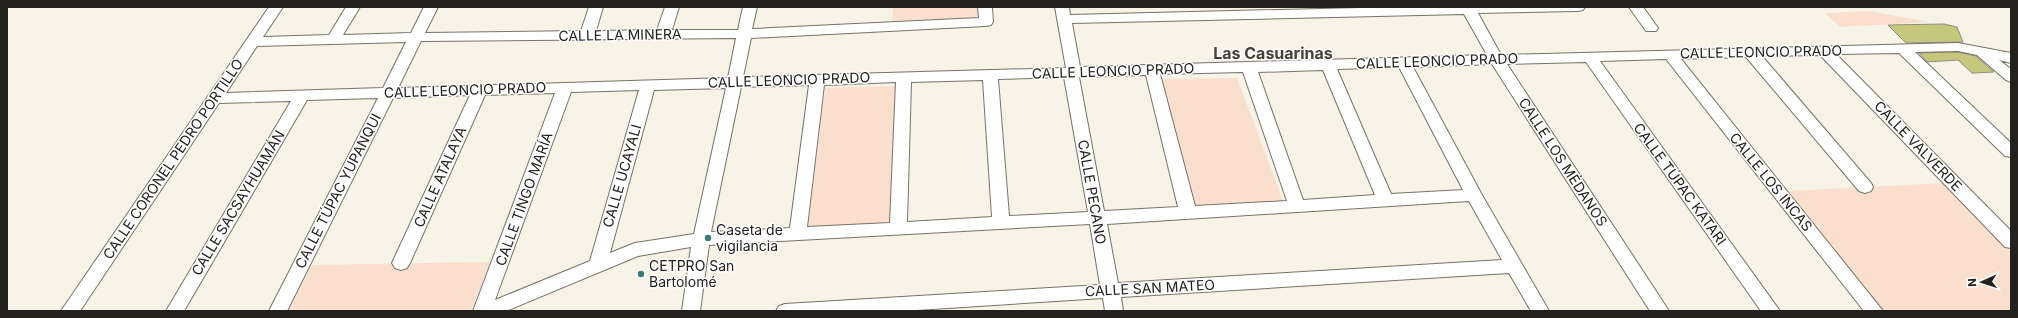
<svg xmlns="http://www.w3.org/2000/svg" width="2018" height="318" font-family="Inter,sans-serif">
<rect width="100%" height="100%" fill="#f7f3e6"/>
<path fill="#fadece" d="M893 7H978V22L892 24Z
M1869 11 1929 22 1840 27 1825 13Z
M1237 78 1285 206 1193 211 1162 79Z
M898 86 891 228 807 233 825 88Z
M1943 183 2011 253V311H1884L1787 191Z
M490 262 471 311H289L312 265Z"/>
<path fill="#c6c77c" stroke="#8e8e82" d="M1944 24 1957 27 1963 42 1906 43 1888 25Z
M1958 52 1976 56 1994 72 1973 73V74L1958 60 1927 62 1919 53Z"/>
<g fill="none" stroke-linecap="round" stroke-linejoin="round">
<g stroke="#777368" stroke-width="2">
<path id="minor" d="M269 7H283L263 37 329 35 346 7H360L343 35 411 33 424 7H438L425 33 581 31 589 7H603L596 31 657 30 665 7H679L672 30H738L743 7H757L752 29 979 18 978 7H992L993 22 991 25 986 26 751 38 743 77 1066 68 1055 7H1069L1070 15 1400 7H1585L1583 10 1578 11 1478 13 1501 55 1958 43 2011 53V63L1999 60 2011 69V82L2006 80 1977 55 1958 51 1915 52 2011 143V157L2005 156 1899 53 1836 54 2011 231V248L2005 247 1820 55 1762 56 1871 183 1873 187 1871 191 1865 193 1859 191 1746 57 1681 59 1883 311H1864L1666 59 1600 61 1780 311H1761L1586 62 1507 64 1669 311H1650L1492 64 1413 67 1482 195 1549 311H1531L1509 273 1121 297 1123 311H1105L1103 298 901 311H776L779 306 785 304 1100 285 1090 224 709 245 700 311H682L691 247 638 256 506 311H473L555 93 485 95 410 263 407 268 401 270 395 268 392 263 470 95 393 98 287 311H269L378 98 307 100 184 311H166L291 101 219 103 80 311H61ZM1464 14 1487 55 1080 67 1072 23ZM736 38 728 78 398 88 421 41ZM406 42 383 88 226 93 257 46ZM1399 67 1463 190 1391 194 1337 69ZM1323 70 1375 195 1303 200 1258 72ZM1243 72 1287 201 1195 206 1160 74ZM1146 75 1178 207 1104 211 1079 77ZM1064 77 1088 212 1009 216 998 79ZM983 80 992 217 907 222 911 82ZM896 82 890 223 807 227 824 85ZM809 85 790 228 711 232 741 87ZM726 88 694 234 635 243 610 253 654 90ZM639 90 590 261 495 300 571 92ZM1469 201 1502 260 1118 283 1107 224Z
M1629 7H1643L1658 28 1656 31H1646Z"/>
</g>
<use href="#minor" fill="#fff" fill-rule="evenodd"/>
</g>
<g fill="#387e76" stroke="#fff" stroke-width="1.5">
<circle cx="708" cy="238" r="4"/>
<circle cx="641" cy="274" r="4"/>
</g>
<g text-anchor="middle" stroke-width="3" stroke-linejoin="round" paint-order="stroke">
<g font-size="14" fill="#23211d" stroke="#fff">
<text transform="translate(620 35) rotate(-1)" y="5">CALLE LA MINERA</text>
<text transform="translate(1761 52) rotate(-1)" y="5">CALLE LEONCIO PRADO</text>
<text transform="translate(1437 61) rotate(-2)" y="5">CALLE LEONCIO PRADO</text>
<text transform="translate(1113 71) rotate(-2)" y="5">CALLE LEONCIO PRADO</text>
<text transform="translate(789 80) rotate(-2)" y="5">CALLE LEONCIO PRADO</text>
<text transform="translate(465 90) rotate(-2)" y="5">CALLE LEONCIO PRADO</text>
<text transform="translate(1918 146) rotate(46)" y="5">CALLE VALVERDE</text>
<text transform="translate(173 159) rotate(-56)" y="5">CALLE CORONEL PEDRO PORTILLO</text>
<text transform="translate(1563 162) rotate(57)" y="5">CALLE LOS MÉDANOS</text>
<text transform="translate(622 176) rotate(-74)" y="5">CALLE UCAYALI</text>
<text transform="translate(440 177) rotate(-66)" y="5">CALLE ATALAYA</text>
<text transform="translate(1771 182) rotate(51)" y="5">CALLE LOS INCAS</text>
<text transform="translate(1680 184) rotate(54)" y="5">CALLE TÚPAC KATARI</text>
<text transform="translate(338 191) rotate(-63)" y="5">CALLE TÚPAC YUPANQUI</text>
<text transform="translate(1092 192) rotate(80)" y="5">CALLE PECANO</text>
<text transform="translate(524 199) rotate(-70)" y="5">CALLE TINGO MARÍA</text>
<text transform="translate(238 203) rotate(-59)" y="5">CALLE SACSAYHUAMÁN</text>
<text transform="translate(1150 288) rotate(-3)" y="5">CALLE SAN MATEO</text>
</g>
<g font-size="14" fill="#23211d" stroke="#fff" text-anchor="start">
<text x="716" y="235">Caseta de<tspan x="716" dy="16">vigilancia</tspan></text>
<text x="649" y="271">CETPRO San<tspan x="649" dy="16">Bartolomé</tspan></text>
</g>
<g font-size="16" font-weight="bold" fill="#454137" stroke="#fff">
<text x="1273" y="59">Las Casuarinas</text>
</g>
</g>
<rect width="2018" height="318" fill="none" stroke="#23211d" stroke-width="16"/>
<g transform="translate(1982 282) rotate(267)" stroke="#ffffff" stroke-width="3" paint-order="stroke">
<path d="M0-3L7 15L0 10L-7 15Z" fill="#23211d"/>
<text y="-6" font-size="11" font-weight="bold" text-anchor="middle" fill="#23211d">N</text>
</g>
</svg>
